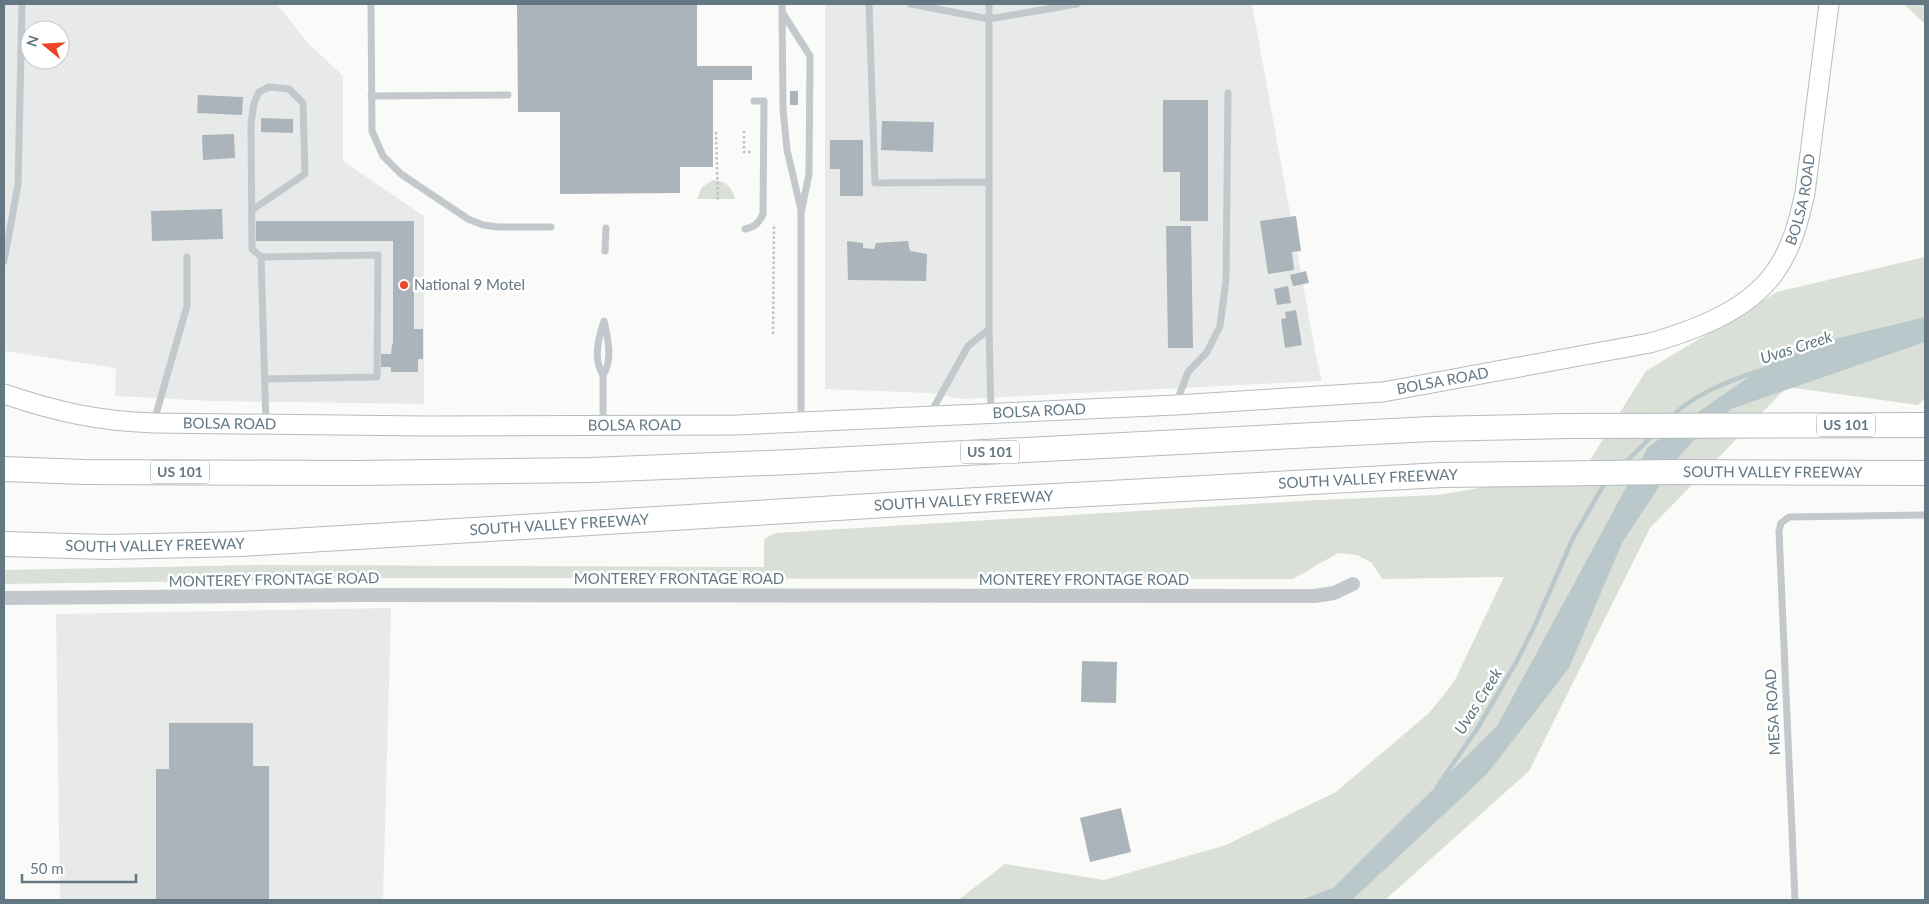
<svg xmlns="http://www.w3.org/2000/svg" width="1929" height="904" font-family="Lato,sans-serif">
<rect width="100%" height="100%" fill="#fafaf8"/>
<path fill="#e8eae9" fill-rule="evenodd" d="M4 4H277L308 43 343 76V161L424 216V404L211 401 115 396 116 368 4 351ZM30 30H60V60H30Z
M825 4H1252L1316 356 1322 381 962 399 928 393 825 389Z
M391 608 383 900H60L56 614Z"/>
<path fill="#dae0d7" d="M1904 4H1925V24Z
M713 180C725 181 732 186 735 199H697L702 187Z
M1925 257V398L1918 405 1787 387 1650 528 1529 771 1385 900H958L1005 864 1104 880 1226 845 1336 792 1429 713 1454 682 1504 577 1382 579 1372 563 1357 555 1338 553 1293 579 396 578 4 584V570L259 565 764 567V539L776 533 1319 500 1438 495 1491 486 1555 483 1590 460 1646 371 1777 292Z"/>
<path fill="#bac8cb" d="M1925 317V342L1731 409 1691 443 1678 458 1622 543 1569 668 1487 774 1352 900H1301L1333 888 1497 726 1648 447 1786 351Z"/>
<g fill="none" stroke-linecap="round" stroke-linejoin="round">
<path stroke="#bac8cb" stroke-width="4.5" d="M1670 418C1694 394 1728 381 1759 371
M1624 464 1654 434
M1437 787 1477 729 1517 661 1535 625 1573 538 1606 481"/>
</g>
<path fill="#aab4ba" d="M517 4H697V66H752V80H713V167H680V193L560 194V112H518Z
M790 91H798V105H790Z
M198 95 243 97 242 115 197 113Z
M1163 100H1208V221H1180V172H1163Z
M261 118 293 119V133L261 132Z
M882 121 934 122 933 152 881 150Z
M234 134 235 158 203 160 202 135Z
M830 140H863V196H840V169H830Z
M222 209 223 239 152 241 151 211Z
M1296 216 1301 251 1292 252 1294 270 1268 274 1260 221Z
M256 221H414V329H423V359H418V372H391V367H381V354H391L392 344 393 343V241H256Z
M1166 226H1191L1193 348H1168Z
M847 241 863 243V248L874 249 876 243 908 241 910 251 927 254 926 281 848 280Z
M1306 271 1309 283 1293 286 1290 275Z
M1288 286 1291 303 1277 305 1274 289Z
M1296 310 1302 345 1285 348 1281 319 1286 318 1285 312Z
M1082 661 1117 662 1116 703 1081 702Z
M169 723H253V766H269V900H156V769H169Z
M1121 808 1131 852 1090 862 1080 818Z"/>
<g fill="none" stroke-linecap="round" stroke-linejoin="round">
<g stroke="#b5bcc1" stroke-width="21">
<g id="secondary">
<path id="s1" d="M4 394C57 412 98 421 154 423L424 426 737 425 1176 405 1383 392 1650 343C1695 330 1747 311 1775 272 1792 248 1799 220 1805 193L1829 4"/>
</g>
</g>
<g stroke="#b6bbbe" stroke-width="26">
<g id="highway">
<path d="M4 469 84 472 356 473 591 470 792 462 1431 429 1566 426 1925 425"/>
<path id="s2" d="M4 544 106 547 241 544 904 504 1442 475 1672 472 1925 473"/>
</g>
</g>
<path stroke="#bdc1c3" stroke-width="2.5" stroke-dasharray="2.5 2.5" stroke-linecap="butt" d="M744 131V152H752
M716 132 718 201
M773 334 774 225"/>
<path stroke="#c3c8cc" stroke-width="7" d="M371 4 372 131 383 156 401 174 468 219 483 225 498 227H551
M782 4 783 108 787 150 801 210
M869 4 875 183 989 182
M911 4 989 19 1077 4
M989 4V329L991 413
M782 12 810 56 809 174 801 213V420
M371 96 508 95
M252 210 305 174 303 103 289 89 269 87 259 92 254 103 251 124 252 249 261 257
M745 229C755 227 759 223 763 214L764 101H754
M605 251 606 228
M4 261 18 185 22 4
M604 321C608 339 613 360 603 375 593 359 598 339 604 321Z
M265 379 377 377 378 255 261 257 266 424
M1176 404 1188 372 1207 352 1220 326 1226 280 1228 93
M930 414 968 346 989 329
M154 421 187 306V257
M603 424V375
M1795 900 1779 531 1781 523 1789 517 1925 515"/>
<path stroke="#c3c8cc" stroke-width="14" d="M4 598 364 595 1315 596 1334 593 1353 584"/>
<use href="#secondary" stroke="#fff" stroke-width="19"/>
<use href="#highway" stroke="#fff" stroke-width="24"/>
</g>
<circle fill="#eb4727" stroke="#fff" stroke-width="2" cx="404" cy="285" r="5"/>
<g text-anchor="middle" stroke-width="5" stroke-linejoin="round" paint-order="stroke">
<g fill="#fff" stroke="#92a0a9" stroke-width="1">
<rect x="1817" y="413.5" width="58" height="23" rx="4"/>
<rect x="961" y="440.5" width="58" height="23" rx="4"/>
<rect x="151" y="460.5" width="58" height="23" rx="4"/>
</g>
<g font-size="14" font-weight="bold" fill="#647884">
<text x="1846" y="430">US 101</text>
<text x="990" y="457">US 101</text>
<text x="180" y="477">US 101</text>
</g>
<g font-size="15" fill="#647884" stroke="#fff">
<text dy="5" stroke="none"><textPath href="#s1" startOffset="1879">BOLSA ROAD</textPath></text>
<text dy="5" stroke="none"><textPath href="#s1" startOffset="1444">BOLSA ROAD</textPath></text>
<text dy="5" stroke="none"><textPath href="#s1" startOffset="1039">BOLSA ROAD</textPath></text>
<text dy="5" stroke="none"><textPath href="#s1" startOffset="229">BOLSA ROAD</textPath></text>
<text dy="5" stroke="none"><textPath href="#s1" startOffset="634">BOLSA ROAD</textPath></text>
<text dy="5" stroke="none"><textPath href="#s2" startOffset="1771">SOUTH VALLEY FREEWAY</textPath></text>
<text dy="5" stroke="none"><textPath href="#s2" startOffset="1366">SOUTH VALLEY FREEWAY</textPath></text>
<text dy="5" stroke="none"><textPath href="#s2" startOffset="961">SOUTH VALLEY FREEWAY</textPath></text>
<text dy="5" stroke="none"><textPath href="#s2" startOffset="556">SOUTH VALLEY FREEWAY</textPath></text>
<text dy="5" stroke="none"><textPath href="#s2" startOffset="151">SOUTH VALLEY FREEWAY</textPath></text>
<text x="679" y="584">MONTEREY FRONTAGE ROAD</text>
<text transform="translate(274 580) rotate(-1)" y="5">MONTEREY FRONTAGE ROAD</text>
<text x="1084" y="585">MONTEREY FRONTAGE ROAD</text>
<text transform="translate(1773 712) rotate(-93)" y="5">MESA ROAD</text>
</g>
<g font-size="15" fill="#647884" stroke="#fff" text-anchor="start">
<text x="414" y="290">National 9 Motel</text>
</g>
<g font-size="16" font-style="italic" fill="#5e777d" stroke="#fff">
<text transform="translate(1796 347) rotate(-18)" y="6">Uvas Creek</text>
<text transform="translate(1478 701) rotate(-58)" y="6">Uvas Creek</text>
</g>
</g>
<rect width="1929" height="904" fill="none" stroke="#647884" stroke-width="10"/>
<g transform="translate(45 45) rotate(288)"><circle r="24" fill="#ffffff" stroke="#c1c9ce"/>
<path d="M0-4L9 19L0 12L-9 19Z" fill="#eb4727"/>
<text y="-8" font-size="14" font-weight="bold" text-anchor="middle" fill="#647884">N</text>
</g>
<path d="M22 874v8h114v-8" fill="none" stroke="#647884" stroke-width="2.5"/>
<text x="30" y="874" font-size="15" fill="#647884" stroke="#ffffff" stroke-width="4" paint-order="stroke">50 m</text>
</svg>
